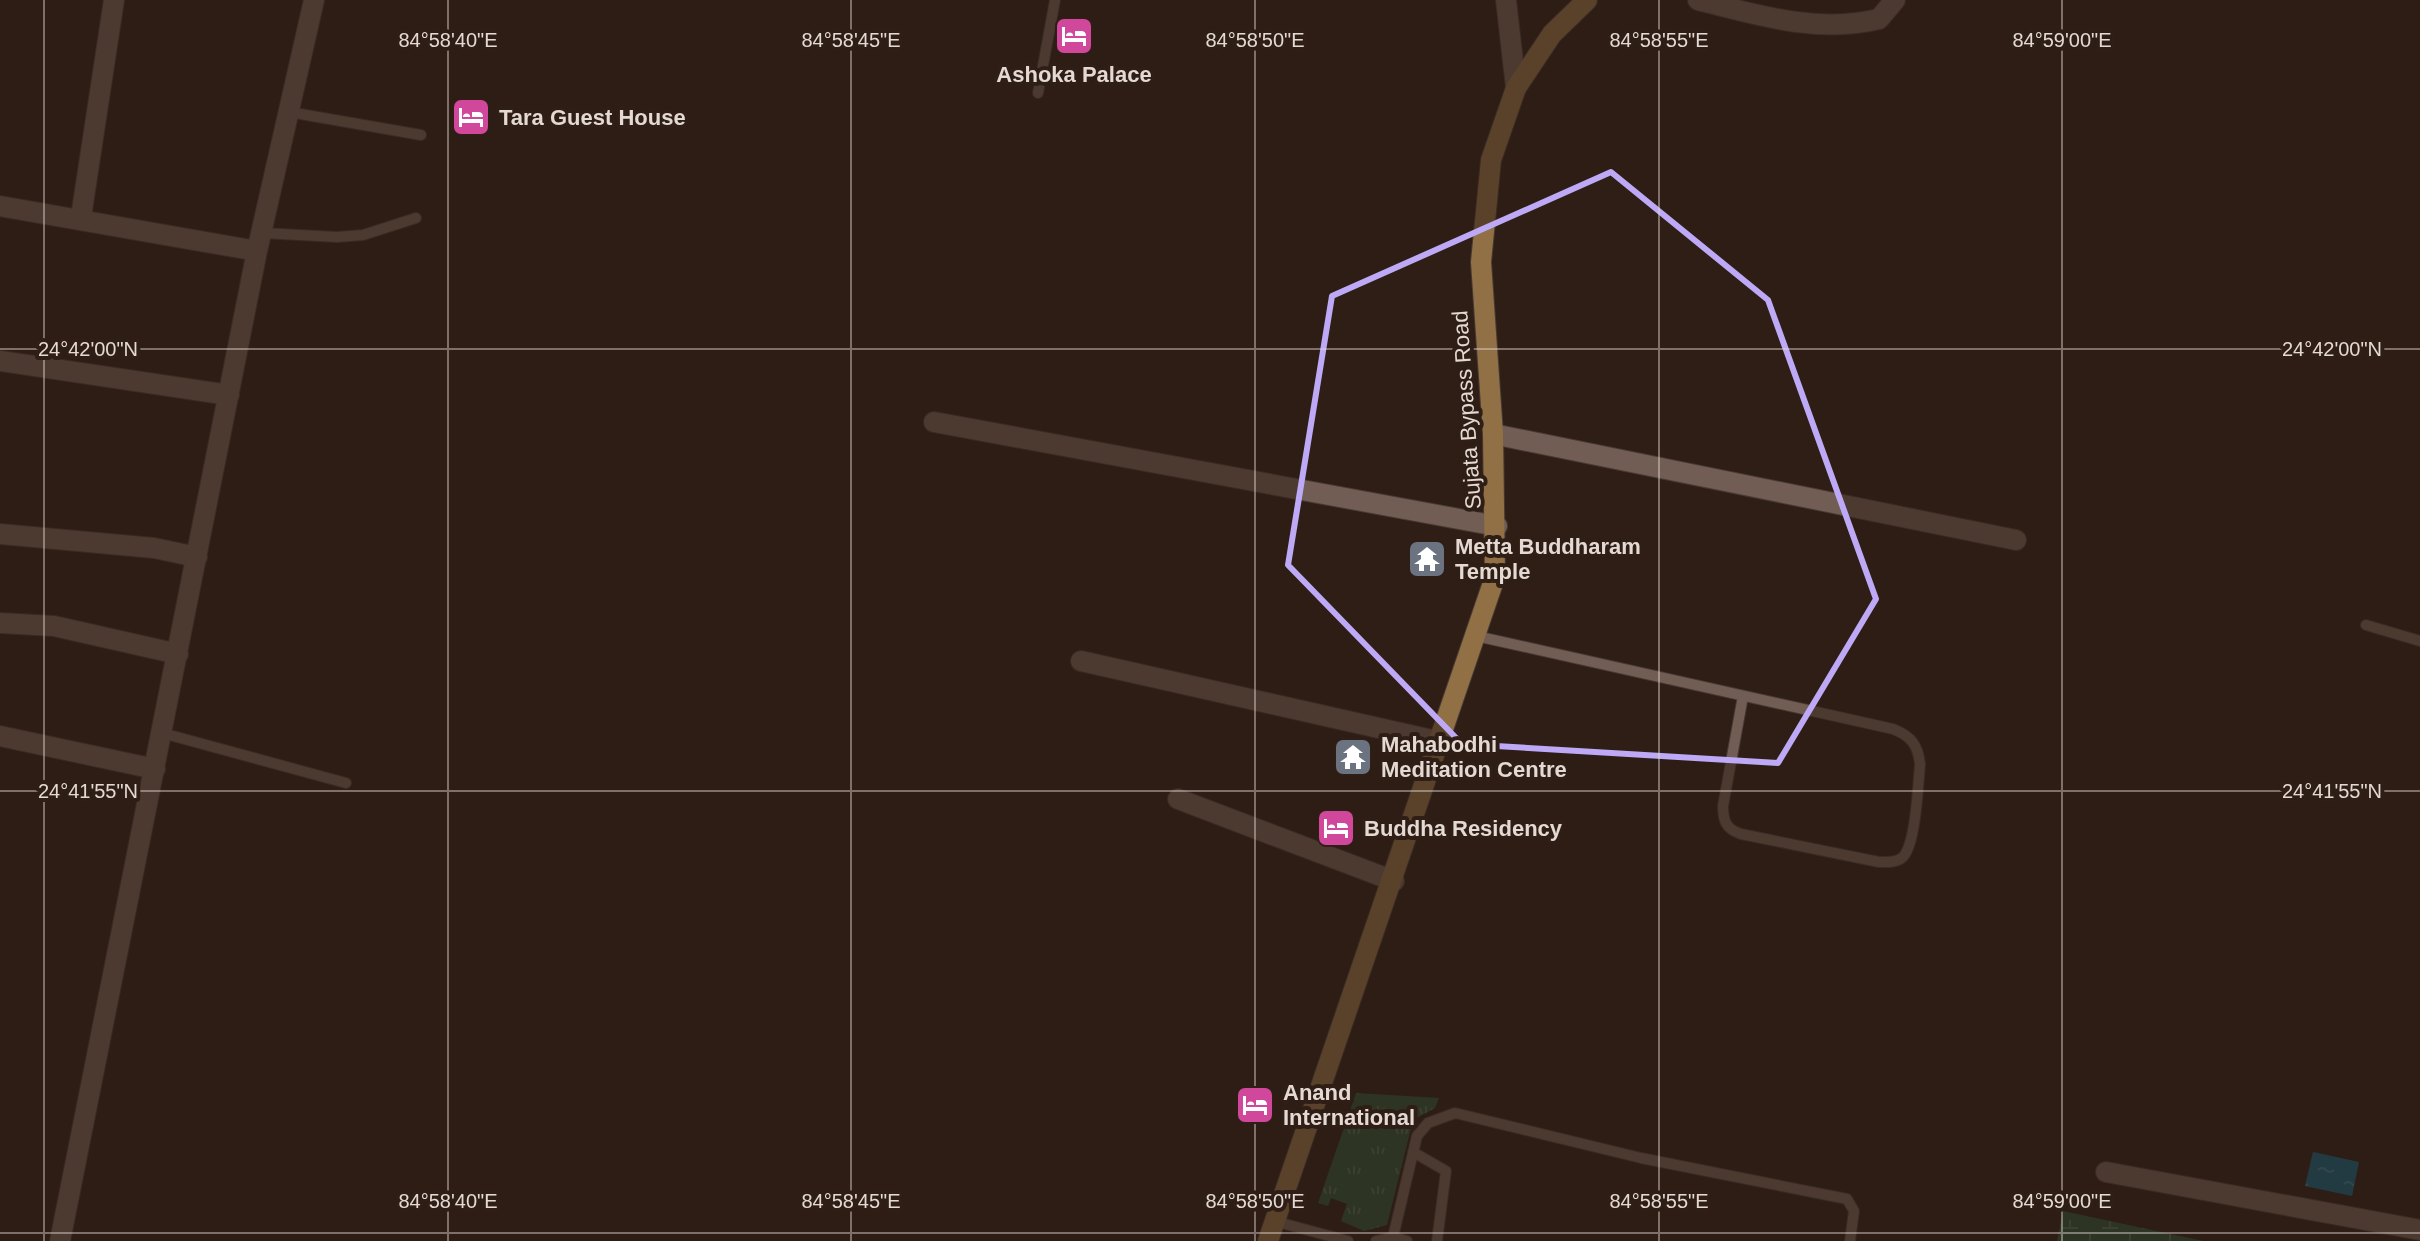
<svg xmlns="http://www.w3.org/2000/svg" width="2420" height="1241" font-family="Helvetica,sans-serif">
<defs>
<pattern id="grass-tufts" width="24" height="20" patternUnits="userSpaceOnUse" patternTransform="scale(2)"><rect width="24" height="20" fill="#2d5136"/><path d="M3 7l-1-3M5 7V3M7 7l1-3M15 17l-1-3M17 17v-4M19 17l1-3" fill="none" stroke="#4b6952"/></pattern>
<pattern id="wetland-marsh" width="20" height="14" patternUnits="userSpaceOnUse" patternTransform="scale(2)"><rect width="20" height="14" fill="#2d5136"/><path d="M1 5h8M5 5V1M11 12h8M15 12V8" fill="none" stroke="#4b6952"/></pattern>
<pattern id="water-ripples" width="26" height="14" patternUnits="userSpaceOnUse" patternTransform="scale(2)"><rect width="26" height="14" fill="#15617a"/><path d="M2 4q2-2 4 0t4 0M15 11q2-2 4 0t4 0" fill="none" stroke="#37778c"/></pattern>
</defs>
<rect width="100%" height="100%" fill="#2e1e15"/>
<path fill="url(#grass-tufts)" d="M1356 1093 1439 1098 1435 1108 1413 1120 1387 1225 1364 1231 1341 1221 1347 1204 1331 1198 1328 1206 1318 1203Z"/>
<path fill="url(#wetland-marsh)" d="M2063 1211 2203 1241H2057Z"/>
<path fill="url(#water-ripples)" d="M2313 1152 2359 1162 2352 1196 2305 1186Z"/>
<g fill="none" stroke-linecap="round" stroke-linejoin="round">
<g stroke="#473a34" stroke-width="12">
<path id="lane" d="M1038 93 1055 0
M289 112 421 135
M262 233 337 237 363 235 416 218
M2366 625 2420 641
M1476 636 1893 729C1911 736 1918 745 1920 764 1918 785 1916 843 1903 857 1897 863 1887 862 1879 862L1741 834C1726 829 1723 821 1723 806L1743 696
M162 733 346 783
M1413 1152 1446 1171 1437 1241
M1274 1221 1348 1241
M1393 1237 1417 1136 1428 1123 1455 1113 1641 1158 1847 1199 1854 1211 1850 1241
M1376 1241 1393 1237 1407 1241"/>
</g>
<g stroke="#473a34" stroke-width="22">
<path id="street" d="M1506 0 1516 88
M1698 0C1756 15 1819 34 1879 19L1895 0
M0 206 257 251
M81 217 114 0
M0 361 229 395
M934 422 1497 526
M1493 434 2016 540
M0 534 154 548 197 557
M0 623 54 626 178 654
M1081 661 1441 742
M0 736 155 769
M1178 799 1394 881
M2106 1172 2420 1230
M60 1241 257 251 314 0"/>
</g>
<g stroke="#473a34" stroke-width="22">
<path id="secondary" d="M1268 1241 1495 577 1493 434 1481 262 1491 160 1516 88 1552 34 1587 0"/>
</g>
<use href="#lane" stroke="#715d53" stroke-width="10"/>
<use href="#street" stroke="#715d53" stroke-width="20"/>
<use href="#secondary" stroke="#907044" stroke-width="20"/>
</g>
<path d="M0 0H2420V1241H0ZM1611 172 1768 300 1876 599 1778 763 1462 744 1288 565 1332 296Z" fill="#2e1e15" fill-opacity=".55" fill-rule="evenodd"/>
<path fill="none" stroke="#bda9f5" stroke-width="6" stroke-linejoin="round" d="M1611 172 1768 300 1876 599 1778 763 1462 744 1288 565 1332 296Z"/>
<path fill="none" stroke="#e4d9d3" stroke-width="2" stroke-opacity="0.45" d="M44 0V1241M448 0V1241M851 0V1241M1255 0V1241M1659 0V1241M2062 0V1241M0 349H2420M0 791H2420M0 1233H2420"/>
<defs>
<g id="hotel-square" transform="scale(2)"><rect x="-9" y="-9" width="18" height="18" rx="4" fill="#d1479c" stroke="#2e1e15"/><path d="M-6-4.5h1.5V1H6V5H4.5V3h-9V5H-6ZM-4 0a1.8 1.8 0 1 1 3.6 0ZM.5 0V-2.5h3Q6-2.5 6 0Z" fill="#fff"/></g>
<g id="temple-square" transform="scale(2)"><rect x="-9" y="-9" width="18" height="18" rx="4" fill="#6b7280" stroke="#2e1e15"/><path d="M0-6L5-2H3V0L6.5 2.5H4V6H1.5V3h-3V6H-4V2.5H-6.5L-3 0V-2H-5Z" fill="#fff"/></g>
</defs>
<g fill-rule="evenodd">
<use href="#hotel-square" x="1074" y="36"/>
<use href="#hotel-square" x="471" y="117"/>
<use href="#temple-square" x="1427" y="559"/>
<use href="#temple-square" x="1353" y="757"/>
<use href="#hotel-square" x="1336" y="828"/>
<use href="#hotel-square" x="1255" y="1105"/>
</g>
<g text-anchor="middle" stroke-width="8" stroke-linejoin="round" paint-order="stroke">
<g font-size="22" font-weight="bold" fill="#e4d9d3" stroke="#2e1e15" text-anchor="start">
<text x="1074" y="82" text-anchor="middle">Ashoka Palace</text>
<text x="499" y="125">Tara Guest House</text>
<text x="1455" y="554">Metta Buddharam<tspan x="1455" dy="25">Temple</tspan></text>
<text x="1381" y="752">Mahabodhi<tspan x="1381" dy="25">Meditation Centre</tspan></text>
<text x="1364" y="836">Buddha Residency</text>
<text x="1283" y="1100">Anand<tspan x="1283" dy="25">International</tspan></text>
</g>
<g font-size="22" fill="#e4d9d3" stroke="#2e1e15">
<text transform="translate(1466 410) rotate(-94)" y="8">Sujata Bypass Road</text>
</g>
</g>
<g font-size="20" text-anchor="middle" fill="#e4d9d3" stroke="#2e1e15" stroke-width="8" stroke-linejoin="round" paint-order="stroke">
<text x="448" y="47">84°58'40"E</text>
<text x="851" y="47">84°58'45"E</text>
<text x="1255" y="47">84°58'50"E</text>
<text x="1659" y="47">84°58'55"E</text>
<text x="2062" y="47">84°59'00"E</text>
<text x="88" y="356">24°42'00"N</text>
<text x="2332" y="356">24°42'00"N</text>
<text x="88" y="798">24°41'55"N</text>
<text x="2332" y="798">24°41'55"N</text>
<text x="448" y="1208">84°58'40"E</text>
<text x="851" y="1208">84°58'45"E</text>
<text x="1255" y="1208">84°58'50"E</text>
<text x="1659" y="1208">84°58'55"E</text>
<text x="2062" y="1208">84°59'00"E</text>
</g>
</svg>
